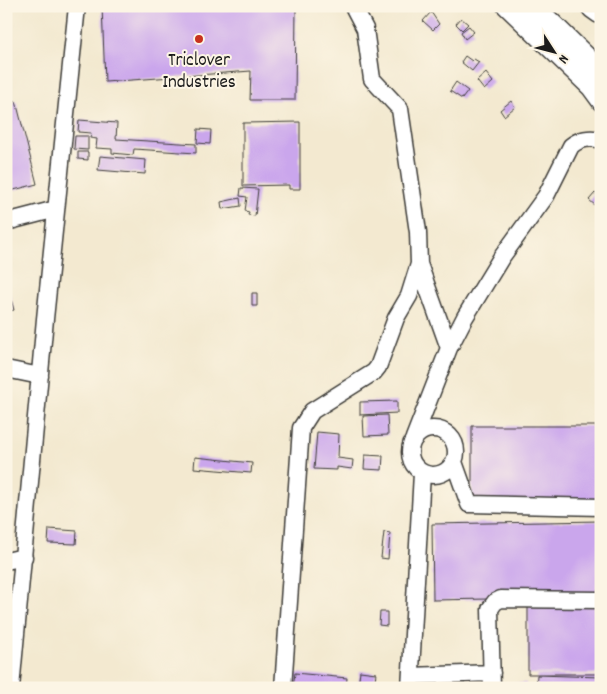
<svg xmlns="http://www.w3.org/2000/svg" width="607" height="694" font-family="Dekko,sans-serif">
<rect width="100%" height="100%" fill="#fcf5e5"/>
<filter id="ink" filterUnits="userSpaceOnUse"><feTurbulence type="fractalNoise" baseFrequency=".02" numOctaves="2"/><feDisplacementMap in="SourceGraphic" scale="10" xChannelSelector="R" yChannelSelector="G"/><feConvolveMatrix kernelMatrix="1 2 1 2 8 2 1 2 1" color-interpolation-filters="sRGB"/></filter>
<filter id="wash" filterUnits="userSpaceOnUse"><feTurbulence type="fractalNoise" baseFrequency=".0096" numOctaves="4" result="noise"/><feDisplacementMap in="SourceGraphic" scale="20" xChannelSelector="R" yChannelSelector="G"/><feGaussianBlur stdDeviation="1.12" result="paint"/><feColorMatrix in="noise" values="0 0 0 0 0 0 0 0 0 0 0 0 0 0 0 0 0 1.4 0 .05"/><feComposite in="paint" operator="in"/></filter>
<g filter="url(#wash)">
<rect width="100%" height="100%" fill="#f3e9d0"/>
<g id="blocks">
<path fill="#caa6ec" d="M102 6H296L295 100H250L251 71 105 82Z
M431 12 439 24 433 30 423 21Z
M461 18 468 24 462 30 456 24Z
M469 26 474 32 465 39 461 32Z
M465 56 472 61 474 59 479 62 472 71 461 62Z
M486 73 493 82 484 90 477 81Z
M456 82 468 91 462 99 450 91Z
M16 101 37 184 6 192V104Z
M511 101 515 107 504 116 500 110Z
M79 120 117 123 116 139 196 144V153L134 149 133 155 112 153V149L96 148 97 139 90 138 91 133 78 132Z
M300 122V189H289V185L243 186V123Z
M198 129 211 130 210 144 197 143Z
M75 136H88V150L74 149Z
M78 152H88V160L78 159Z
M100 156 146 160 145 174 98 170Z
M241 188 258 189 255 216 248 215 249 212 245 211 247 197 240 196Z
M595 193 601 197 596 206 589 200Z
M240 198 241 206 222 209 221 202Z
M6 281 14 310 6 312Z
M252 293H257V306H252Z
M397 401V413L360 415V402Z
M387 415 388 435 364 436 363 416Z
M472 426H601V502H472Z
M440 429V434L416 436V430Z
M317 432 339 434 338 458 353 460 352 469 337 467V470L314 469Z
M365 455 383 456 382 470 364 469Z
M195 457 252 463 251 473 194 468Z
M601 521V597L433 600 432 524Z
M49 529 77 531 76 544 48 543Z
M384 532 390 533 388 559 381 558Z
M528 606H601V674H528Z
M380 612H387V626L379 625Z
M360 671 376 673 374 688 358 686Z
M295 673 347 678 346 688H293Z
M537 675 601 677V688H536Z
M526 683V688H483V684Z"/>
</g>
</g>
<g filter="url(#ink)">
<use href="#blocks" fill-opacity="0" stroke="#3c3b37" stroke-width="1"/>
<g fill="none" stroke-linecap="round" stroke-linejoin="round">
<g stroke="#3c3b37" stroke-width="19">
<path id="minor" d="M353 6 365 29 372 79 400 109 418 232 419 264 449 348 465 317 501 258 546 196 571 146C579 139 590 137 601 140
M505 6 590 88 601 103
M6 222 56 209
M6 369 40 376
M410 452a23 23 0 1 1 46 0a23 23 0 1 1-46 0Z
M414 438 449 348
M454 462 469 504 601 507
M6 561 24 557
M411 676 492 673
M11 688 45 319 77 6
M283 688 301 428 312 411 374 372 378 367 396 318 409 296 419 264
M410 688 422 473
M492 688 490 609 495 602 501 599 601 600"/>
</g>
<g stroke="#3c3b37" stroke-width="28">
<path id="highway" d="M530 6 601 75
M594 6 601 11"/>
</g>
<use href="#minor" stroke="#fff" stroke-width="16"/>
<use href="#highway" stroke="#fff" stroke-width="25"/>
</g>
</g>
<circle fill="#c8321e" stroke="#fcf5e5" stroke-width="2" cx="199" cy="39" r="5"/>
<g text-anchor="middle" stroke-width="4" stroke-linejoin="round" paint-order="stroke">
<g font-size="19" fill="#1c1c1c" stroke="#fcf5e5">
<text x="199" y="65">Triclover<tspan x="199" dy="22">Industries</tspan></text>
</g>
</g>
<rect width="607" height="694" fill="none" stroke="#fcf5e5" stroke-width="25"/>
<g transform="translate(554 52) rotate(126)" stroke="#fcf5e5" stroke-width="4" paint-order="stroke">
<path d="M0-4L9 19L0 12L-9 19Z" fill="#1c1c1c"/>
<text y="-8" font-size="14" font-weight="bold" text-anchor="middle" fill="#1c1c1c">N</text>
</g>
</svg>
